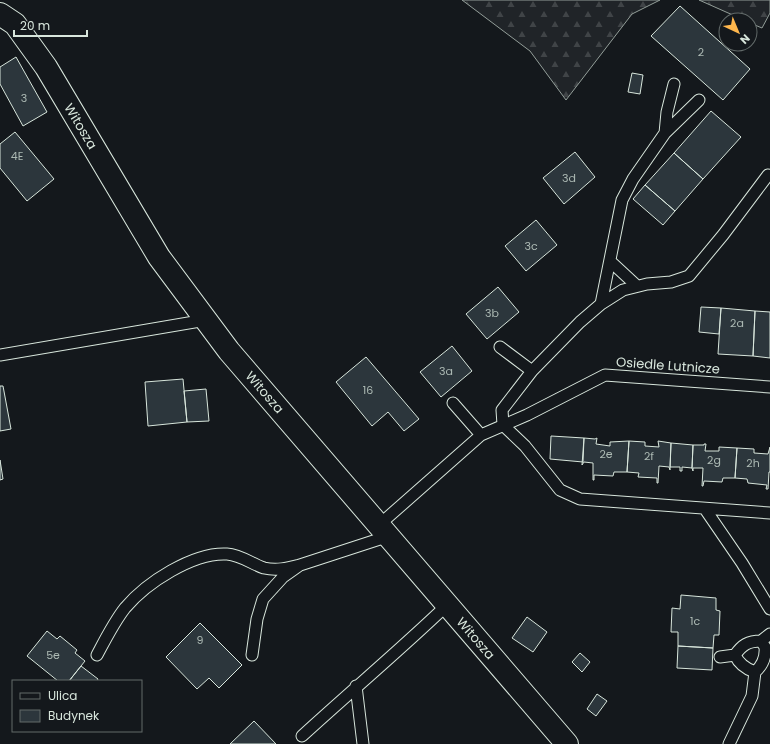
<svg xmlns="http://www.w3.org/2000/svg" width="770" height="744" font-family="Poppins,sans-serif">
<defs>
<pattern id="forest-firs" width="22" height="20" patternUnits="userSpaceOnUse"><rect width="22" height="20" fill="#202428"/><path d="M5 1l3.5 6h-7zM16 11l3.5 6h-7z" fill="#404447"/></pattern>
</defs>
<rect width="100%" height="100%" fill="#14181c"/>
<path fill="url(#forest-firs)" stroke="#939e99" d="M462 0H660L632 14 566 100 530 51Z
M699 0H770V13L762 28 750 23V20H744Z"/>
<path fill="#2c363c" stroke="#d8e6dc" d="M680 6 750 69 723 100 651 36Z
M16 57 47 112 23 126 0 84V67Z
M632 73 643 75 640 94 628 92Z
M711 111 741 137 703 179 674 153Z
M15 132 54 179 27 201 0 168V144Z
M575 152 595 177 564 204 543 178Z
M674 153 703 179 675 211 645 185Z
M645 185 675 211 663 225 633 199Z
M536 220 557 245 526 271 505 246Z
M498 287 519 312 487 339 466 314Z
M701 307 721 308 719 334 699 332Z
M721 308 755 311 753 356 718 354Z
M755 311 770 312V358L753 356Z
M452 346 472 371 441 397 420 372Z
M366 357 419 419 404 431 388 412 372 426 336 382Z
M183 379 187 422 148 426 145 382Z
M0 386H3L11 429 0 431Z
M206 389 209 421 187 422 184 391Z
M551 436 584 438 583 462 550 459Z
M584 438 595 439 597 438 596 444 610 446V442L629 441 627 472H614L613 476 594 475V480H593V463L584 462 582 465Z
M629 441 645 442V446L659 447 658 441 671 443 670 470 669 467 659 466 658 483H657V478L638 477 639 473 627 472Z
M671 443 693 445 692 468 682 467V471H680V467H670Z
M704 444H706L705 451H719V447L737 448 735 478H723L722 482 704 481 703 486H702L703 468H693V471L692 468 693 445H704Z
M770 447V472H769L768 489H766L767 485 748 483 747 479 735 478 737 448 754 449V453L768 454Z
M0 460 3 479 0 480Z
M681 595 716 598V610L720 611 719 635H714L713 648 678 646V632H671L672 608 680 609Z
M527 617 547 632 533 652 512 638Z
M200 623 242 665 219 688 209 678 197 689 166 657Z
M47 631 57 639 60 636 77 650 75 653 85 661 69 681H58L27 656Z
M678 646 713 648 712 670 677 668Z
M580 653 590 662 582 672 572 662Z
M81 666 98 679 97 681H69Z
M597 694 607 701 596 716 587 709Z
M254 721 276 744H230Z"/>
<g fill="none" stroke-linecap="round" stroke-linejoin="round">
<g stroke="#d8e6dc" stroke-width="13">
<path id="lane" d="M665 133 699 100
M768 175 723 235 689 276 671 282 647 284 623 290 601 304 580 322 532 371 502 410 503 425 525 446 560 490 580 499 770 513
M610 261 637 286
M601 304 622 200 633 179 665 133 667 112 674 84
M500 347 532 371
M0 355 206 320
M453 403 481 435
M705 509 742 563 770 609
M379 525 481 435 527 415 605 375 770 387
M97 655C105 640 114 622 125 608 146 583 193 552 227 554 241 555 252 564 264 568 277 571 288 568 300 565
M252 655 257 619 263 599 283 577 300 565 389 536
M720 657 735 655
M755 672C746 669 739 664 735 655 742 645 748 641 761 641
M356 686 363 744
M302 736C350 692 400 650 447 605
M729 744 752 696 755 672C763 665 766 657 765 647L761 641 770 634"/>
</g>
<g stroke="#d8e6dc" stroke-width="24">
<path id="secondary" d="M0 14 15 24 46 67 159 257 229 351 567 744"/>
</g>
<use href="#lane" stroke="#14181c" stroke-width="11"/>
<use href="#secondary" stroke="#14181c" stroke-width="22"/>
</g>
<g text-anchor="middle" stroke-width="3" stroke-linejoin="round" paint-order="stroke">
<g font-size="11" fill="#adbab4">
<text x="701" y="56">2</text>
<text x="24" y="102">3</text>
<text x="17" y="160">4E</text>
<text x="569" y="182">3d</text>
<text x="531" y="250">3c</text>
<text x="492" y="317">3b</text>
<text x="737" y="327">2a</text>
<text x="446" y="375">3a</text>
<text x="368" y="394">16</text>
<text x="606" y="458">2e</text>
<text x="649" y="460">2f</text>
<text x="714" y="464">2g</text>
<text x="753" y="467">2h</text>
<text x="695" y="625">1c</text>
<text x="200" y="644">9</text>
<text x="53" y="659">5e</text>
</g>
<g font-size="13" fill="#d8e6dc" stroke="#14181c">
<text transform="translate(81 126) rotate(59)" y="5">Witosza</text>
<text transform="translate(668 365) rotate(4)" y="5">Osiedle Lutnicze</text>
<text transform="translate(265 392) rotate(49)" y="5">Witosza</text>
<text transform="translate(476 638) rotate(49)" y="5">Witosza</text>
</g>
</g>
<rect x="12" y="680" width="130" height="52" fill="#14181c" stroke="#626a69"/>
<rect x="20" y="693" width="20" height="6" fill="#14181c" stroke="#626a69"/>
<text x="48" y="700" font-size="12" fill="#d8e6dc">Ulica</text>
<rect x="20" y="710" width="20" height="12" fill="#2c363c" stroke="#626a69"/>
<text x="48" y="720" font-size="12" fill="#d8e6dc">Budynek</text>
<g transform="translate(738 32) rotate(136)"><circle r="19" fill="#14181c" stroke="#626a69"/>
<path d="M0-3L7 15L0 10L-7 15Z" fill="#ffb74d"/>
<text y="-6" font-size="11" font-weight="bold" text-anchor="middle" fill="#d8e6dc">N</text>
</g>
<path d="M14 30v6h73v-6" fill="none" stroke="#d8e6dc" stroke-width="2"/>
<text x="20" y="30" font-size="12" fill="#d8e6dc" stroke="#14181c" stroke-width="3" paint-order="stroke">20 m</text>
</svg>
